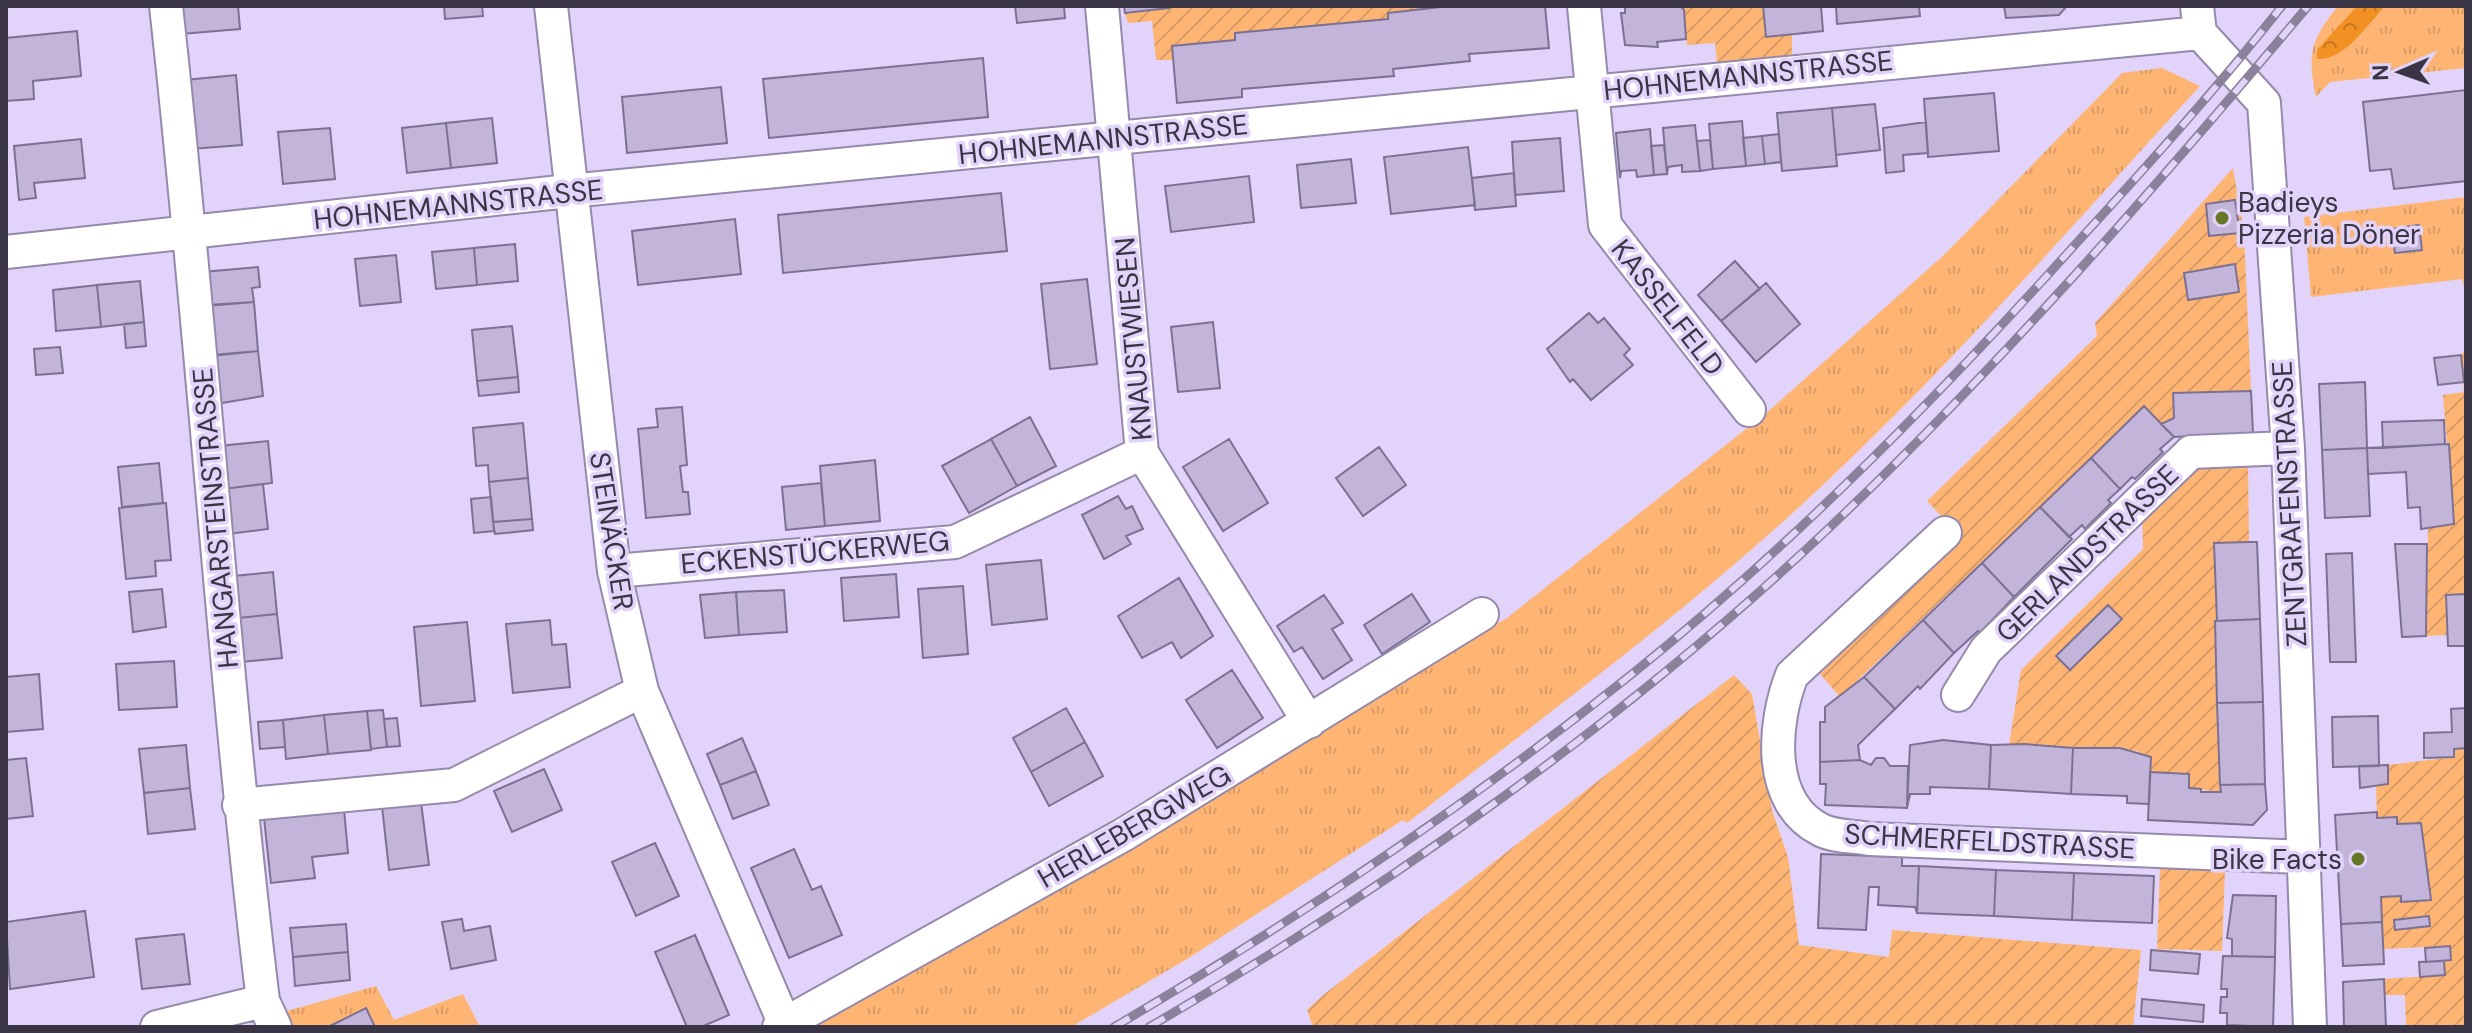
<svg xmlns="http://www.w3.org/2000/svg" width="2472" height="1033" font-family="'DM Sans',sans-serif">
<defs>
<pattern id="grass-tufts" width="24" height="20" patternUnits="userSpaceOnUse" patternTransform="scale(2)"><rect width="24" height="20" fill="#feb574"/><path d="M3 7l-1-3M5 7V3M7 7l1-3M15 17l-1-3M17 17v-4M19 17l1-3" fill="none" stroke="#da9c66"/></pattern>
<pattern id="forest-crowns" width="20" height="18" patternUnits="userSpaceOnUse" patternTransform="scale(2)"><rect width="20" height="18" fill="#f29023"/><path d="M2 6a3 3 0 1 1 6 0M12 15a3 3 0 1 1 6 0" fill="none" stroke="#c57620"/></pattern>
<pattern id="garden-furrows" width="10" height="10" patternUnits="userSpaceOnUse" patternTransform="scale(2)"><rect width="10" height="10" fill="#feb574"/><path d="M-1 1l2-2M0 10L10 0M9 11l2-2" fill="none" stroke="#da9c66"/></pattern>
</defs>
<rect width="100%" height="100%" fill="#e1d3f9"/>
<path fill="url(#grass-tufts)" d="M2338 6H2466V68L2330 82 2316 97C2307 53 2311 40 2338 6Z
M2162 68 2200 86C2065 233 1934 386 1785 520 1665 628 1534 724 1407 823L1403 820 1187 959 1071 1027H806L1304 733 1507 618 1770 410 1945 254 2122 73Z
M2466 197V295L2462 279 2311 297 2304 217Z
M376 986 394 1020 463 994 480 1027H282L276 1014Z"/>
<path fill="url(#forest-crowns)" d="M2357 6H2385C2368 24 2344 61 2317 59V50Z"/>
<path fill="url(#garden-furrows)" d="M1169 6H1450L1388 13V19L1235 33V40L1173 45V60H1156L1152 21 1128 23 1125 13Z
M1680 6H1763L1766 36 1792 34V56L1717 63 1715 43 1687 45 1684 10Z
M2233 168 2244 232 2251 391 2173 394 2174 418 2161 424 2144 407 1840 697 1816 669 1959 535 1927 501 2097 336 2095 323Z
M2466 349V596H2446L2448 635 2426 636 2428 528 2454 524 2443 395 2464 392 2461 355Z
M2248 462 2249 542 2215 622 2221 792 2189 788V774L2150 772 2138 751 2009 745 2021 670 2143 549 2142 510 2186 464Z
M1734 675 1752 694 1772 810 1788 857 1799 945 1889 957 1892 930 2141 950 2133 1027H1313L1307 1010 1322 996Z
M2466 748V1027H2406L2405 995H2384V979L2445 975 2444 961 2451 960 2449 946 2384 949 2381 897 2401 896 2402 902 2431 900 2421 823 2397 824 2396 817 2377 818 2376 786 2388 784V765L2453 757 2454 749Z
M2160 867 2225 869 2222 951 2157 949Z"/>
<path fill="#c2b5d9" stroke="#7d7193" stroke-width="2" d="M178 6H238L240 29 181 34Z
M444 6H482L483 16 445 19Z
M1015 6H1064L1065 18 1017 23Z
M1124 6H1169V8L1125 13Z
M1450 6H1545L1549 48 1469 54 1470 61 1393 69 1394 76 1242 89V97L1177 103 1172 46 1235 40V33L1388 19V13Z
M1625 6H1680L1684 10 1686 39 1657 42 1658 47 1625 45 1621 13H1625Z
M1763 6H1821L1823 31 1766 37Z
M1836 6H1919L1920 16 1837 24Z
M2004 6H2067L2059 15 2006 18Z
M77 31 81 76 33 81 34 99 6 101V38Z
M983 58 988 117 769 138 763 79Z
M236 75 242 145 191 149 185 80Z
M721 87 727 143 627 153 622 97Z
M2466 90V181L2394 189 2391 169 2370 171 2363 102Z
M1994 93 1999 151 1928 157 1924 99Z
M1875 104 1880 150 1836 155 1832 108Z
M1832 108 1837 166 1782 171 1777 113Z
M492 118 497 163 451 168 446 123Z
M1742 121 1746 166 1713 169 1709 124Z
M1926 122 1928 153 1903 155 1904 171 1886 173 1883 128Z
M446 123 451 168 407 173 402 128Z
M1695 125 1700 171 1682 172V165L1668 167 1667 174 1663 128Z
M330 128 335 179 283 184 278 132Z
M1650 129 1654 175 1637 177 1636 170 1621 171 1620 178 1616 133Z
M1779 134 1781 162 1765 164 1762 136Z
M1762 136 1765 164 1746 166 1743 138Z
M1560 138 1564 191 1515 195 1512 142Z
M81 139 85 178 34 183 36 198 19 200 14 146Z
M1710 140 1713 169 1700 171 1697 141Z
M1664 145 1667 174 1654 175 1651 146Z
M1468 147 1475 205 1391 214 1384 157Z
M1351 159 1356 203 1301 208 1297 165Z
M1514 173 1516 206 1475 210 1472 178Z
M1249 176 1254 222 1171 232 1165 186Z
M1001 193 1007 251 783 273 778 215Z
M2235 200 2240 233 2209 236 2206 204Z
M735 219 741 274 638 285 632 231Z
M2419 225 2422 250 2395 253 2391 229Z
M515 244 518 281 477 285 474 248Z
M474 248 477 285 436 289 432 252Z
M396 255 401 302 360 306 355 259Z
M1735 261 1760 289 1721 321 1698 295Z
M2235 264 2239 292 2188 300 2184 273Z
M258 267 260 287 252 288 254 302 206 306 203 272Z
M1087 279 1097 364 1050 369 1041 284Z
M140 281 144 322 101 327 97 285Z
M1766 283 1800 324 1756 362 1721 321Z
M97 285 101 327 56 331 53 290Z
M254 302 258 351 212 355 208 305Z
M1589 313 1598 323 1604 318 1630 349 1624 355 1633 365 1591 400 1573 379 1570 382 1547 349Z
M144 322 146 346 126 348 124 324Z
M1213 322 1220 388 1178 392 1171 327Z
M512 326 518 377 477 381 472 330Z
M60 347 63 373 36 375 34 349Z
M258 351 263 396 216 404 211 356Z
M2461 355 2464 382 2438 385 2434 358Z
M518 377 519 392 479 396 477 381Z
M2365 382 2367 448 2322 450 2319 384Z
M2251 391 2253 433 2174 437 2161 424 2174 418 2173 393Z
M2144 406 2174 437 2160 449 2163 452 2135 479 2132 477 2120 489 2091 458Z
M682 407 687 465 680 466 683 492H688L690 514 646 518 638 429 658 427 656 409Z
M1030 417 1056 466 1017 486 991 439Z
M2444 420 2445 444 2383 448 2382 422Z
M523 423 528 478 489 482 488 465 476 466 473 428Z
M991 439 1017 486 969 513 942 466Z
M1229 439 1268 503 1223 531 1183 467Z
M268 441 272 483 223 489 219 446Z
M2449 444 2454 524 2421 529 2420 507 2408 508 2406 472 2368 474 2367 448Z
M1379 447 1406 485 1363 516 1336 478Z
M2367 448 2370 516 2325 518 2322 450Z
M2091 458 2120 489 2108 500 2111 503 2085 529 2082 525 2069 537 2040 507Z
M875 460 880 521 825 526 820 466Z
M159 463 163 503 122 507 118 467Z
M528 478 532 519 493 522 489 482Z
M821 483 825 526 786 530 782 487Z
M263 484 268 529 228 534 223 489Z
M1118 496 1126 509 1132 506 1143 529 1126 536 1131 544 1104 559 1082 515Z
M491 497 494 531 474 533 471 499Z
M166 503 171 560 155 561 156 576 126 579 119 508Z
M2040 507 2072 539 2014 597 1982 563Z
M532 519 533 530 495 534 493 522Z
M2249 542H2257L2260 619 2217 621 2214 543Z
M2395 544H2427L2426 636 2402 637Z
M2352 553 2356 662H2330L2326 554Z
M1041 560 1047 619 992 625 986 565Z
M1982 563 2014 597 1980 633 1978 631 1954 653 1923 620Z
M273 572 277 614 238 618 234 576Z
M896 574 899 617 844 621 841 578Z
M1179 578 1213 636 1181 658 1172 642 1142 658 1118 616Z
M963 586 968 654 923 658 918 589Z
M162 589 166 627 133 632 129 592Z
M784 590 787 632 739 635 736 592Z
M736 592 739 635 705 638 700 595Z
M1412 594 1430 622 1382 654 1364 625Z
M2465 594 2466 646H2448L2446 595Z
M1324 595 1343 623 1332 629 1352 660 1323 679 1302 647 1294 652 1277 626Z
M2108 605 2122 619 2070 670 2056 656Z
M277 614 282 658 242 662 238 618Z
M2260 619 2263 702 2217 703 2215 621Z
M550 620 552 645 566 644 570 687 513 693 506 624Z
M1923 620 1954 653 1920 689 1918 686 1895 709 1864 677Z
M467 622 475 701 421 706 414 627Z
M174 661 177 707 119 710 116 664Z
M1232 670 1263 718 1217 748 1186 700Z
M39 674 43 729 6 732V677Z
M1864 677 1895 709 1858 745 1860 760 1820 762V722H1825V707Z
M2263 702 2265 784 2220 785 2217 703Z
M1066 708 1085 742 1031 772 1013 738Z
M2466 708V748L2454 749V757L2424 758V733L2452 732 2451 709Z
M383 710 387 747 371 749 367 711Z
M367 711 371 750 328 754 324 715Z
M324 715 328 754 286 759 283 720Z
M2378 716 2379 766 2333 767 2332 717Z
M397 718 400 746 387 747 384 719Z
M283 720 285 747 260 749 258 722Z
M742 738 756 771 720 785 707 754Z
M1943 740 1991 745 1989 789 1930 787V794H1910L1907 808 1910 745Z
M1085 742 1103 776 1049 806 1031 772Z
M2024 744 2073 748 2071 794 1989 789 1991 745Z
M186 745 190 788 144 793 139 749Z
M2073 748H2120L2151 757 2149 804 2127 803V796L2071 794Z
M26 758 33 816 6 819V760Z
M1876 758H1884L1890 766H1908L1907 808 1825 805 1826 784H1820V762L1860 760 1871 765Z
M2388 765V784L2360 788 2359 766Z
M544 769 562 810 512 832 494 791Z
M756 771 769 805 733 819 720 785Z
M2150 772 2189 774V788L2201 789V792H2221L2220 785 2265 784 2267 810 2253 825 2148 820Z
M190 788 195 829 148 834 144 793Z
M421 802 429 865 389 870 382 806Z
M344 809 348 853 312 857 315 878 271 883 264 818Z
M2377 812V818L2397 817V824L2421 823 2431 900 2401 902V896L2381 897 2382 922 2341 924 2335 815Z
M655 843 679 896 636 916 612 862Z
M794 849 812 890 821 886 842 935 789 958 751 868Z
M1821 854 1902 857V866H1919L1917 913 1915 907 1878 905 1879 887H1869L1866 930 1818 928Z
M1919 866 1996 870 1994 916 1917 913Z
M1996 870 2074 873 2072 920 1994 916Z
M2074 873 2154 876 2152 923 2072 920Z
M2233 895 2276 896 2275 957 2232 956V939L2227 938Z
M85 911 94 977 10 989 6 922Z
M2429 916 2430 926 2395 930 2394 920Z
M462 919 464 931 490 926 496 960 451 969 442 922Z
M2382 922 2384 964 2343 966 2341 924Z
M346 924 348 952 293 957 290 928Z
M184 934 190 984 142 989 136 939Z
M695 935 729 1015 701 1027H687L655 952Z
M2450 946 2451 960 2426 962 2425 948Z
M2151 950 2200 954 2198 974 2150 970Z
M348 952 350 980 295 986 293 957Z
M2223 956 2275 957 2273 1027 2227 1025V1013H2220L2221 997H2227V989H2221Z
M2444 961 2445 975 2420 977 2419 962Z
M2384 979 2386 1027H2344L2343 982Z
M2142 999 2204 1005 2203 1022 2141 1016Z
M366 1008 375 1027H328Z"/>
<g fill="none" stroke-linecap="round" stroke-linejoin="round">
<g stroke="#9589ac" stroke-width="36">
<path id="minor" d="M166 6C203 337 223 670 263 1001L275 1027
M551 6 614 571 642 691 786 1027
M1102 6 1142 453 1309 722
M1584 6 1605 225 1749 410
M2197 6 2200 33 2264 103 2288 448 2310 1027
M6 252 569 191 2200 33
M1945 533 1792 675C1773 723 1766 803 1821 830 1835 837 1855 836 1870 839L2303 857
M614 571 955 542 1142 453
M1958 695 1986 650 2191 452 2288 448
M239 805 454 785 642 691
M157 1027 263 1001
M779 1027 1123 835 1482 614"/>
</g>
<use href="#minor" stroke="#fff" stroke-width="32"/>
<g stroke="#8a819b" stroke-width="9">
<path id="rail" d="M1114 1027C1295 921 1468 805 1632 674 1795 543 1942 393 2082 237 2151 162 2219 86 2282 6
M1149 1027C1386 890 1628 718 1828 529 1999 367 2156 187 2308 6"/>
</g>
<use href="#rail" stroke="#e1d3f9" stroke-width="6" stroke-dasharray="18" stroke-linecap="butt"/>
</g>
<g fill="#667828" stroke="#e1d3f9" stroke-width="3">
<circle cx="2222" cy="218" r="8"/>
<circle cx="2358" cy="859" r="8"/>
</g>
<g text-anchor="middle" stroke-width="7" stroke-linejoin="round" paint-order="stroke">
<g font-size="28" fill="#3a3544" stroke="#e1d3f9">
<text transform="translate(1748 75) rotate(-6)" y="10">HOHNEMANNSTRASSE</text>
<text transform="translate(1103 139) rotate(-6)" y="10">HOHNEMANNSTRASSE</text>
<text transform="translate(458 204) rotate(-6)" y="10">HOHNEMANNSTRASSE</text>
<text transform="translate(1668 307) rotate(52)" y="10">KASSELFELD</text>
<text transform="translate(1133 339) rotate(-95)" y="10">KNAUSTWIESEN</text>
<text transform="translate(2289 504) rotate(-93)" y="10">ZENTGRAFENSTRASSE</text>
<text transform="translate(215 518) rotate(-95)" y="10">HANGARSTEINSTRASSE</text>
<text transform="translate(612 531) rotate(81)" y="10">STEINÄCKER</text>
<text transform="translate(815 552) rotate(-5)" y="10">ECKENSTÜCKERWEG</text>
<text transform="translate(2087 553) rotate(-44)" y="10">GERLANDSTRASSE</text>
<text transform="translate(1134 826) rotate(-30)" y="10">HERLEBERGWEG</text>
<text transform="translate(1990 841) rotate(3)" y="10">SCHMERFELDSTRASSE</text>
</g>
<g font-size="28" fill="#3a3544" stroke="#e1d3f9" text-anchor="start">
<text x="2238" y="212">Badieys<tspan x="2238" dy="32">Pizzeria Döner</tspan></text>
<text x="2342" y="869" text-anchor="end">Bike Facts</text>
</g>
</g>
<rect width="2472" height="1033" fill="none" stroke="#3a3544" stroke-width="16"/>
<g transform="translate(2400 72) rotate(268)" stroke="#e1d3f9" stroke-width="6" paint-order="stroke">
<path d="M0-6L14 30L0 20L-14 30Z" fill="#3a3544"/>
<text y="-12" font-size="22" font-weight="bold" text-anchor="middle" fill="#3a3544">N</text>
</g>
</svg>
